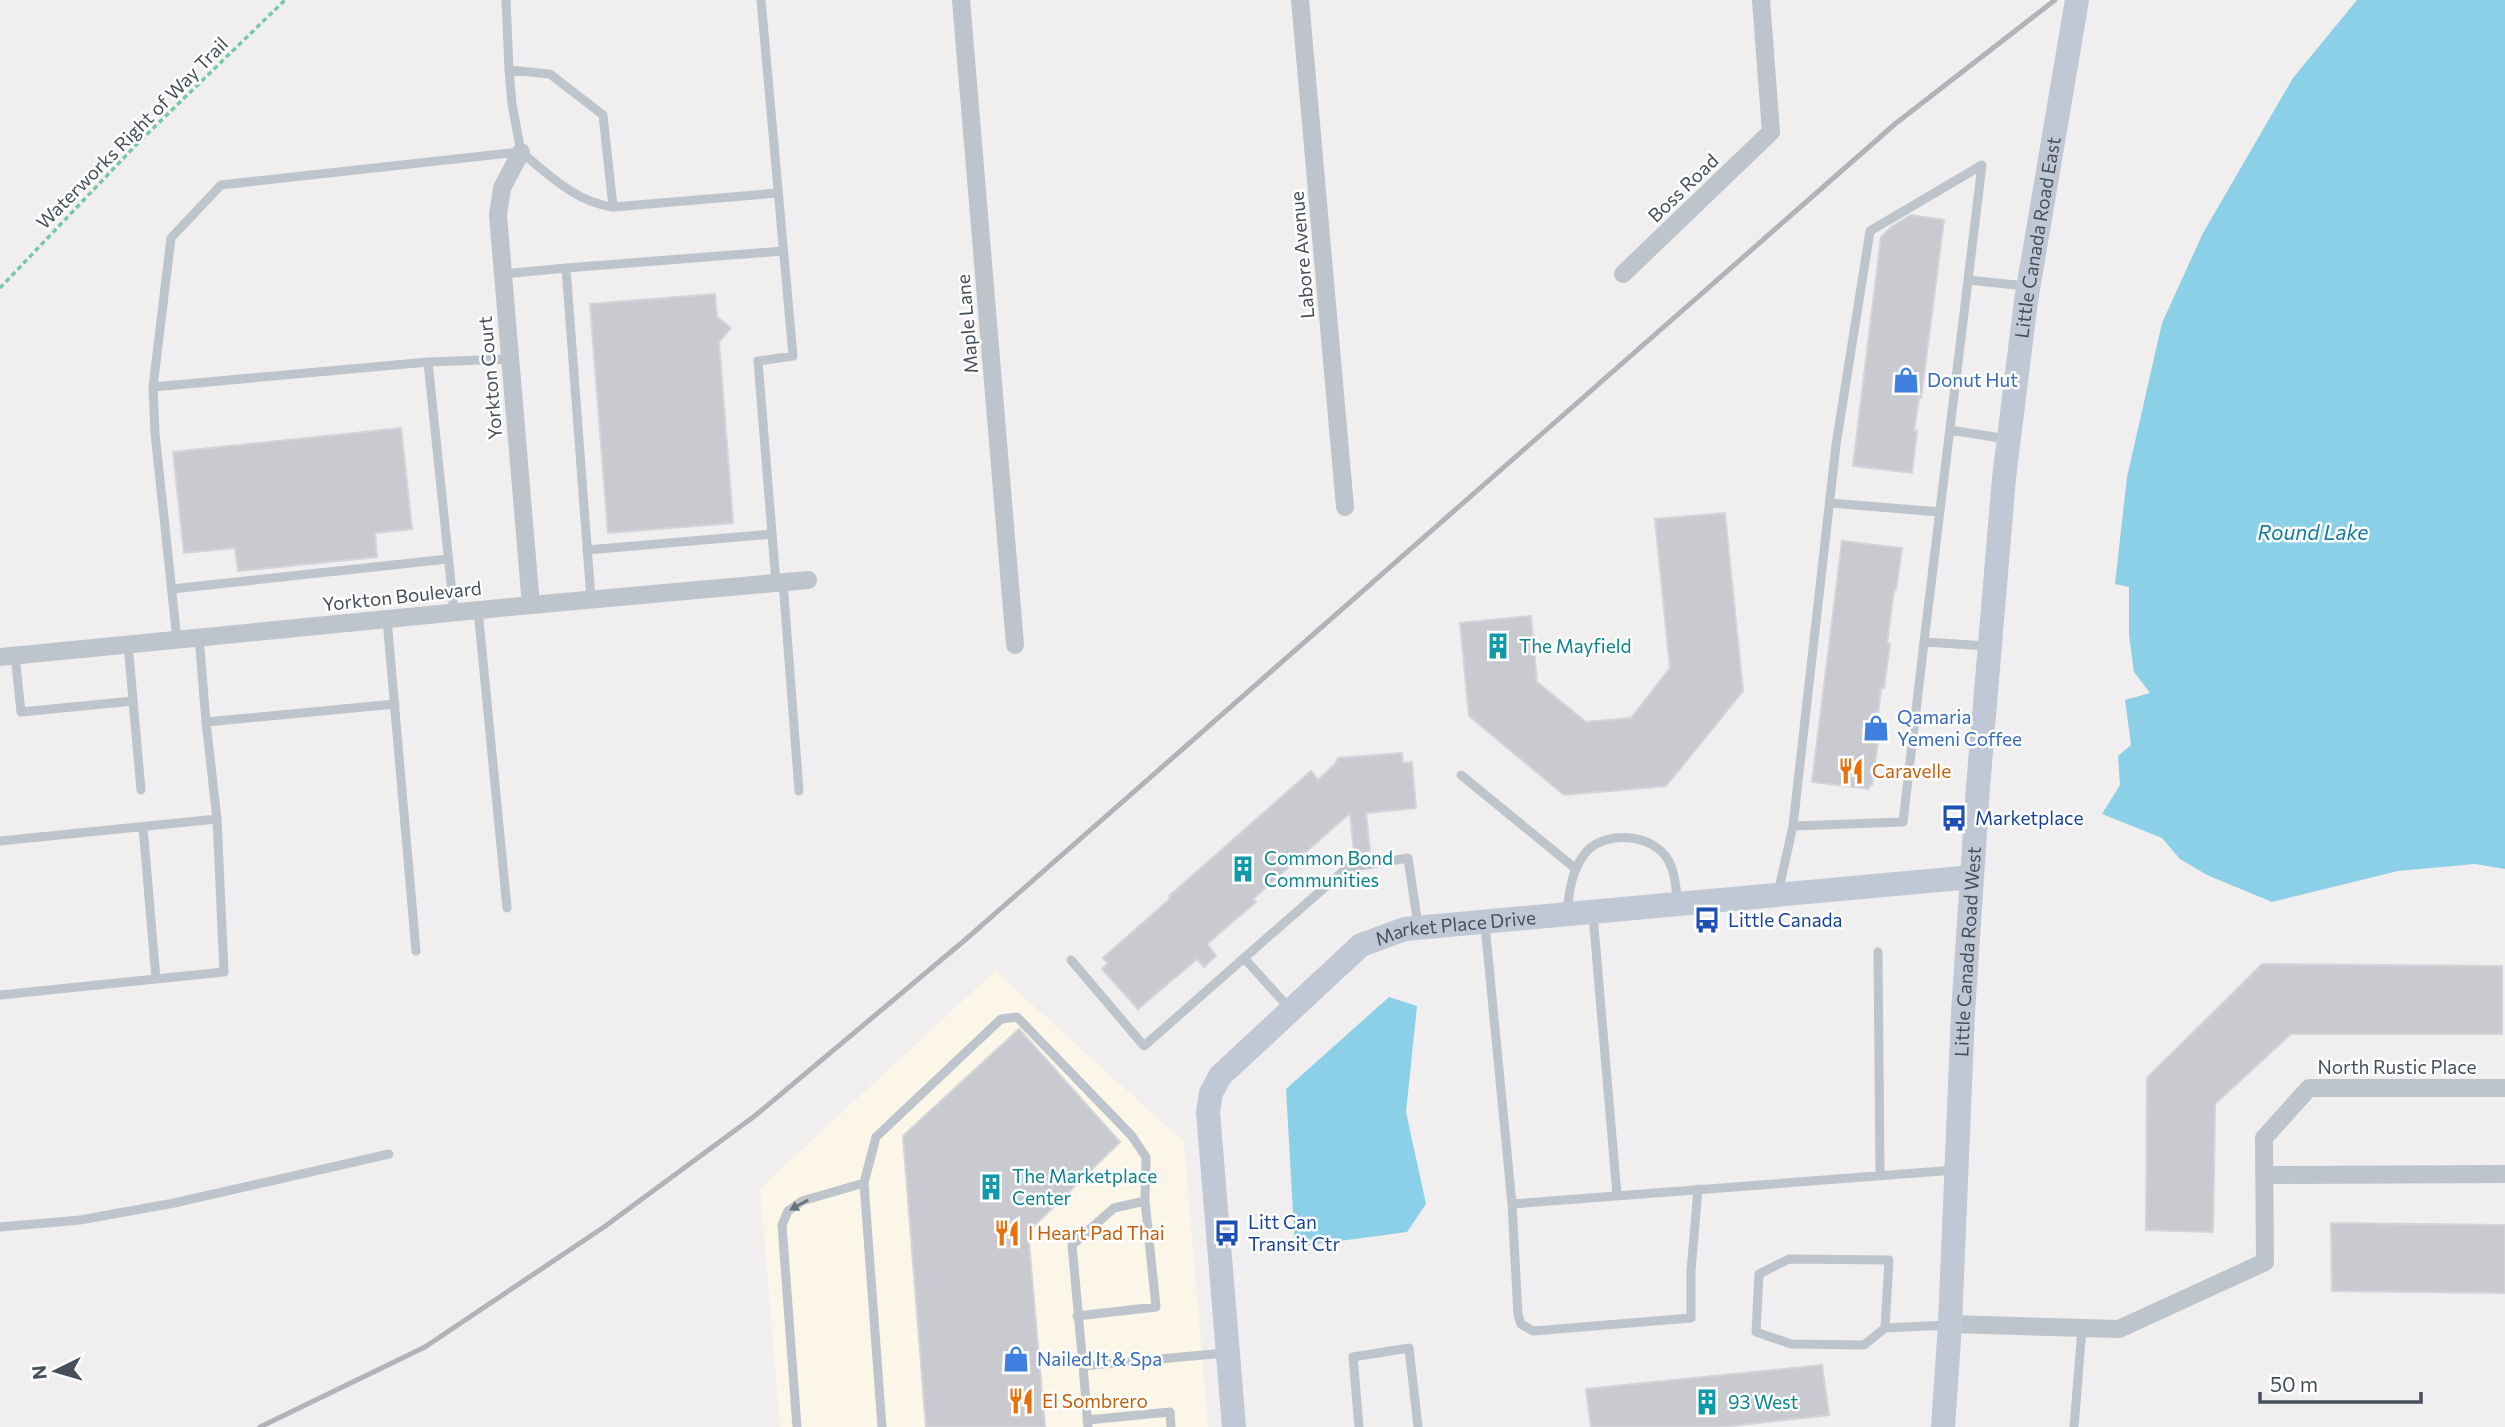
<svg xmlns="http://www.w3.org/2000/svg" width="2505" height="1427" font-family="Commissioner,sans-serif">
<rect width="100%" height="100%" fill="#f0eeee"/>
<path fill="#fbf6e7" d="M995 971 1184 1142 1208 1427H780L760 1188Z"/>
<path fill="#8cd0e8" d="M2357 0H2505V869L2475 864 2398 871 2272 902 2207 875 2180 859 2162 838 2102 814 2120 785 2118 756 2131 745 2125 700 2150 693 2134 672 2129 635V587L2115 584 2127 477 2162 323 2203 233 2293 78Z
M1389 997 1417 1006 1406 1112 1426 1204 1407 1232 1295 1247 1286 1089Z"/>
<path fill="#c8cad0" stroke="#d2d4d9" stroke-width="2" d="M1911 215 1944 220 1921 398H1919L1914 431H1917L1912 473 1853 466 1881 237 1891 227Z
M715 294 717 317 731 328 719 342 733 523 608 533 590 304Z
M401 428 412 529 375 533 377 557 238 571 235 548 184 553 173 452Z
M1725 513 1743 691 1666 786 1564 795 1469 716 1460 623 1531 616 1537 682 1586 722 1631 718 1670 668 1655 519Z
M1842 541 1902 548 1896 590H1894L1887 644H1890L1884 688H1881L1875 741H1878L1872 785H1870L1869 789 1812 782Z
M1402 753 1403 763 1412 762 1416 808 1366 813 1370 851 1354 853 1350 813 1253 899 1256 902 1207 944 1216 956 1204 967 1197 959 1138 1009 1102 969 1108 963 1103 958 1171 898 1169 896 1311 771 1318 780 1335 764 1338 758Z
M2262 964 2502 966V1034H2291L2215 1104 2213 1232 2146 1230 2147 1078Z
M1019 1029 1120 1142 1028 1232 1045 1427H926L903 1136Z
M2331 1223 2505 1225V1293L2332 1291Z
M1822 1365 1829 1415 1723 1427H1591L1586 1389Z"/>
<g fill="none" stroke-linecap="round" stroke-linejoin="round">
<path stroke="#77c9a4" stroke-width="3.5" stroke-dasharray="5 3.5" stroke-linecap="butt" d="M0 288 139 142 285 0"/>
<path stroke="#bdc4cc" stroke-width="9" d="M506 0 509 70 550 74 603 115 613 207 778 193
M761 0 793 356 758 361 776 583
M509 70 512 104 521 152C550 176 576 202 613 207
M502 274 566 268
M1968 280 2026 286
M510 359 428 362 153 387 171 238 221 185 519 152
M428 362 454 612
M153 387 155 433 177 640
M1950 430 2007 439
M1830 503 1940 512
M587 550 772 534
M783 582 799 791
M172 589 448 559
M591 599 566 268 783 251
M478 610 507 908
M387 619 416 951
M199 637 206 722 395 704
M128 644 141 790
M15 655 21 712 133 701
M206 722 217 819
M1461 775 1576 869
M1793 826 1836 445 1870 231 1982 165 1924 642
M143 827 156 979
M0 841 217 819 224 972 0 995
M1778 893 1793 826 1903 822 1924 642 1988 646
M1567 913C1569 891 1572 868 1587 851 1609 828 1660 835 1671 866 1676 877 1676 892 1678 904
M1593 915 1617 1195
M1485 925 1512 1204 1955 1170
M1878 952 1880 1175
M1244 958 1347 868 1408 858 1418 925
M1071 960 1144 1046 1244 958 1290 1009
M1512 1204 1518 1315 1521 1324 1533 1331 1691 1318V1271L1698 1189
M0 1227 80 1220 174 1203 389 1154
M1077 1316 1156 1307 1145 1201 1114 1208 1072 1245 1083 1366
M1885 1328 1864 1345 1791 1344 1756 1332 1759 1274 1789 1259 1889 1260 1885 1328 1948 1325
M1087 1420 1170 1412 1171 1427
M797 1427 782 1225 788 1211 802 1201 864 1183
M882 1427 864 1183 876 1137 1001 1019 1017 1017 1131 1135 1146 1157 1145 1201
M1088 1427 1083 1366 1225 1353
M1359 1427 1353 1357 1409 1348 1418 1427
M2074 1427 2082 1329"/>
<path stroke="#bdc4cc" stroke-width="18" d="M961 0 1015 645
M1300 0 1345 507
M521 152 502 188 498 215 531 605
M1623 274 1771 132 1761 0
M0 657 531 605 808 580
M2265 1175 2505 1174
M1950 1324 2119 1329 2265 1262 2264 1138 2309 1088H2505"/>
<g stroke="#bfc8d4" stroke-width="24">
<path id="s1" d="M1234 1427 1208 1112 1211 1093 1220 1076 1361 945 1405 929 1972 877"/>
<path id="s2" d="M1943 1427 1950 1324 1963 1013 1978 787 2004 478 2026 301 2077 0"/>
</g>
<path stroke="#b0b3b8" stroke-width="5" d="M260 1427 425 1347 604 1227 756 1115 965 940 1895 124 2055 0"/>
</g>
<defs><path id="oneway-solid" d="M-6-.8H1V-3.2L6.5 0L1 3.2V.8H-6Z" transform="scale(1.75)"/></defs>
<use fill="#6a737c" href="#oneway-solid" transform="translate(799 1205) rotate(151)"/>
<defs>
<g id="shop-bare" transform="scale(2.1)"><path d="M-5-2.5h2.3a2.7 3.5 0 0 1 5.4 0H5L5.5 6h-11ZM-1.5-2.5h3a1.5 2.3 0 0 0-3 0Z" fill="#3f7fe0" stroke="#fff" stroke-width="2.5" paint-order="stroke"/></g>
<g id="building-bare" transform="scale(2.1)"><path d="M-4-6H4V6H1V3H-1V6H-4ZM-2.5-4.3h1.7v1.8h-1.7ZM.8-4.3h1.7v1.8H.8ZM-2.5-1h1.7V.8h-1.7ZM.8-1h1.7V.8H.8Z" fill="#0f9aa8" stroke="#fff" stroke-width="2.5" paint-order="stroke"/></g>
<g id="restaurant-bare" transform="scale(2.1)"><path d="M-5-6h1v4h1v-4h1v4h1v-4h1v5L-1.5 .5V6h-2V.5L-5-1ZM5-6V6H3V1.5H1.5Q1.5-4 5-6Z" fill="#e8710a" stroke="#fff" stroke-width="2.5" paint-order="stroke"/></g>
<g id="bus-bare" transform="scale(2.1)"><path d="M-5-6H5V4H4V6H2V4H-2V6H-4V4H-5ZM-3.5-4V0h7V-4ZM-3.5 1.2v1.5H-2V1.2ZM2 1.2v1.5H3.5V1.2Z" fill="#1a4fb4" stroke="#fff" stroke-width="2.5" paint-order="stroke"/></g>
</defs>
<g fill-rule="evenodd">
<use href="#shop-bare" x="1906" y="380"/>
<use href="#building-bare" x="1498" y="646"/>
<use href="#shop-bare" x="1876" y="728"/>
<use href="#restaurant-bare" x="1851" y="771"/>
<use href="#bus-bare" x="1954" y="818"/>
<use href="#building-bare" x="1243" y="869"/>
<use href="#bus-bare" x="1707" y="920"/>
<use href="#building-bare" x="991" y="1187"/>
<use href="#restaurant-bare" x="1007" y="1233"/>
<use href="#bus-bare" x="1227" y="1233"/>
<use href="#shop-bare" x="1016" y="1359"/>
<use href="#restaurant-bare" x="1021" y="1401"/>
<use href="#building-bare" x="1707" y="1402"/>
</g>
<g text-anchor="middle" stroke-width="5" stroke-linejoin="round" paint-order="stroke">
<g font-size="19" fill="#47505a" stroke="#fff">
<text transform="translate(132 133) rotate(-45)" y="7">Waterworks Right of Way Trail</text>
<text transform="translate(1683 188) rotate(-44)" y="7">Boss Road</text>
<text dy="7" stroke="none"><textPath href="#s2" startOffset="1194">Little Canada Road East</textPath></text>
<text transform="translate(1302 255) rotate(-95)" y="7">Labore Avenue</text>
<text transform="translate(967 324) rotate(-95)" y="7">Maple Lane</text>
<text transform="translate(490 378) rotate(-95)" y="7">Yorkton Court</text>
<text transform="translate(402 596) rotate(-6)" y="7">Yorkton Boulevard</text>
<text dy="7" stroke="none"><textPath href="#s1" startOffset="644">Market Place Drive</textPath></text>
<text dy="7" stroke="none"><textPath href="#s2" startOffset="476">Little Canada Road West</textPath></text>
<text x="2397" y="1074">North Rustic Place</text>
</g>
<g font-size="19" fill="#366cbe" stroke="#fff" text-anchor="start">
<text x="1927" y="387">Donut Hut</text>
<text x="1897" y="724">Qamaria<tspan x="1897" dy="22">Yemeni Coffee</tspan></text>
<text x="1037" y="1366">Nailed It &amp; Spa</text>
</g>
<g font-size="19" fill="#0d838f" stroke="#fff" text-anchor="start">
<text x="1519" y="653">The Mayfield</text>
<text x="1264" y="865">Common Bond<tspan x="1264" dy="22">Communities</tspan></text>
<text x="1012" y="1183">The Marketplace<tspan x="1012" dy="22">Center</tspan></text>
<text x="1728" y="1409">93 West</text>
</g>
<g font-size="19" fill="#c56008" stroke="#fff" text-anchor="start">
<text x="1872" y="778">Caravelle</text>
<text x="1028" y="1240">I Heart Pad Thai</text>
<text x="1042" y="1408">El Sombrero</text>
</g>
<g font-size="19" fill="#164399" stroke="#fff" text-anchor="start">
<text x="1975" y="825">Marketplace</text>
<text x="1728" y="927">Little Canada</text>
<text x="1248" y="1229">Litt Can<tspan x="1248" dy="22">Transit Ctr</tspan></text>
</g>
<g font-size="21" font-style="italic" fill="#127da2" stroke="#fff">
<text x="2313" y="540">Round Lake</text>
</g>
</g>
<g transform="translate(56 1371) rotate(265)" stroke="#ffffff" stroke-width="5" paint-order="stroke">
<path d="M0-5L12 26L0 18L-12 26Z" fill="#47505a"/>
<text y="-10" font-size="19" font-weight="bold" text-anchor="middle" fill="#47505a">N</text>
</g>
<path d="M2260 1392v10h161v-10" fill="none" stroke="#47505a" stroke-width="3.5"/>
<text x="2270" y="1392" font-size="21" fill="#47505a" stroke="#ffffff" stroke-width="5" paint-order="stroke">50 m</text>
</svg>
